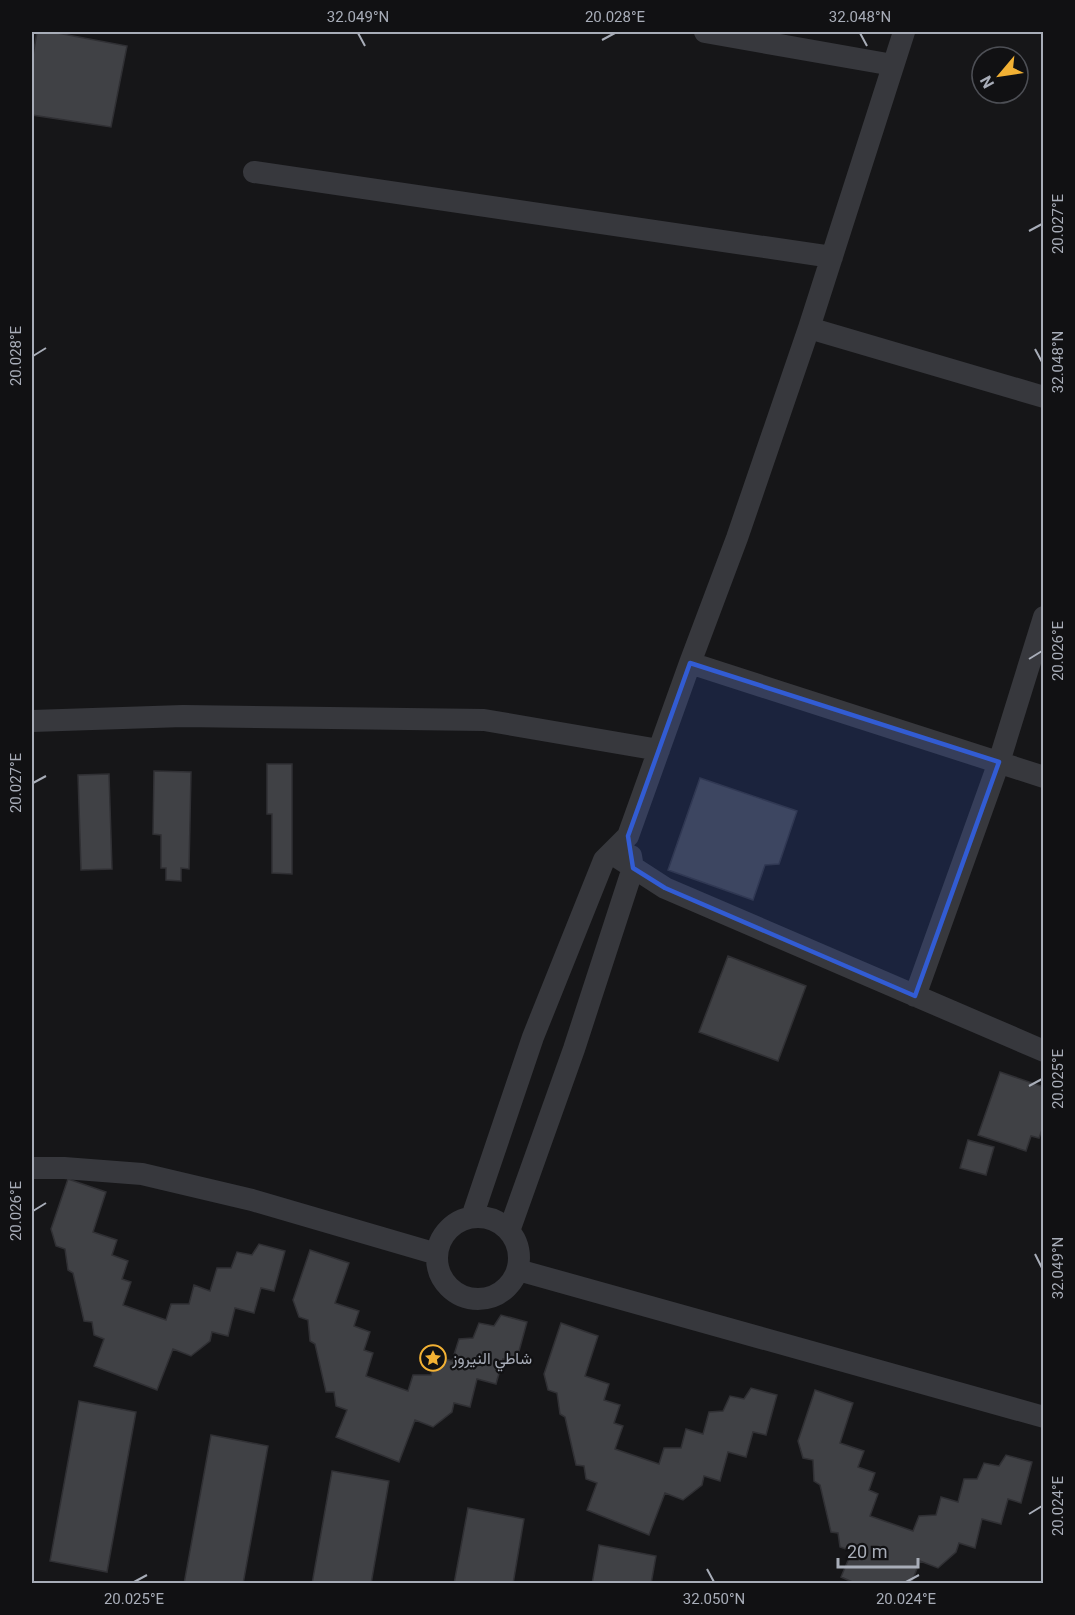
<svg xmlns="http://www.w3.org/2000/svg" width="1075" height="1615" font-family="Roboto,Vazirmatn,sans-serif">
<rect width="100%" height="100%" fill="#161618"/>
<path fill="#404145" stroke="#303034" stroke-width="1.5" d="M37 32H52L127 46 111 127 32 115V61Z
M267 764H292V874L272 873V814H267Z
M154 771 191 772 189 869 181 868V881L166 880V868H161V835L153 834Z
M109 774 112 869 81 870 78 775Z
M700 778 797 811 779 864 765 865 753 900 668 870Z
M728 956 806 986 778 1061 699 1032Z
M1000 1072 1044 1087V1124L1039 1138 1031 1136 1026 1151 978 1135Z
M968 1140 994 1147 986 1175 960 1168Z
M68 1179 106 1192 93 1232 117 1240 112 1255 128 1261 122 1279 131 1282 123 1305 166 1320 171 1304H189L194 1285 210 1291 217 1268H231L237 1252 252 1255 259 1244 285 1251 274 1291 261 1288 254 1313 235 1308 228 1336 212 1332 210 1341 191 1356 173 1349 157 1390 94 1366 104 1339 94 1335 92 1322 84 1321 73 1273 68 1270 65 1249 56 1246 51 1229Z
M310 1250 349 1263 335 1303 359 1311 354 1326 370 1332 364 1350 373 1353 366 1376 408 1391 413 1375H431L436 1356 452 1361 459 1339 473 1338 479 1323 494 1326 501 1315 527 1322 516 1362 503 1359 496 1384 477 1379 470 1407 454 1403 452 1412 433 1427 415 1420 399 1462 336 1437 347 1410 336 1406 334 1392H326L315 1344 310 1341 308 1320 299 1317 293 1300Z
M561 1323 598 1336 585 1376 609 1384 604 1400 620 1405 614 1423 623 1426 615 1449 659 1464 664 1448H681L686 1429 703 1434 709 1412 723 1411 730 1396 744 1399 751 1388 777 1395 766 1435 753 1432 746 1457 728 1452 720 1481 704 1476 702 1485 683 1500 665 1493 649 1535 587 1510 597 1483 586 1479 584 1466 576 1465 565 1417 560 1414 557 1393 548 1390 544 1374Z
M815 1390 853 1403 840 1443 864 1451 858 1467 875 1473 869 1490 878 1494 870 1516 913 1531 919 1516 936 1515 941 1497 958 1502 964 1479H977L984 1463 999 1466 1006 1455 1032 1462 1021 1503 1008 1499 1001 1524 982 1519 975 1548 959 1543 956 1552 938 1568 920 1561 911 1584H857L841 1577 852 1551 840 1547 838 1533 831 1532 820 1485 814 1481 813 1460 803 1458 798 1441Z
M79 1401 136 1412 107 1572 50 1561Z
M211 1435 268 1446 243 1584H184Z
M332 1471 389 1481 371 1584H312Z
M468 1508 524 1519 513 1584H454Z
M599 1545 656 1556 651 1584H592Z"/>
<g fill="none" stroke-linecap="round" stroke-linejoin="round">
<path stroke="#37383d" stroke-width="22" d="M705 32 893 65
M254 172 832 257
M809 328 1044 397
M690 663 1044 777
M32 721 183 716 484 720 659 750
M611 853 665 888 1044 1051
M915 996 999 762 1044 617
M32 1168H64L142 1174 252 1200 437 1254
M437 1258a41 41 0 1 1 82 0a41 41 0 1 1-82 0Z
M472 1217 533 1037 604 860 628 836 690 663 737 538 809 328 904 32
M509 1231 574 1049 633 868 631 856
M518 1270 1044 1417"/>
</g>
<path fill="#325cd3" fill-opacity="0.2" stroke="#325cd3" stroke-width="4.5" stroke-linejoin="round" d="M690 663 999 762 915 996 665 888 633 868 628 836Z"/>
<path fill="none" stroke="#a8adb8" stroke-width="2" d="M358 33 365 46M860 33 867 46M602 40 615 33M1029 231 1042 224M1035 349 1042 362M33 356 46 348M1029 659 1042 651M33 783 46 776M1029 1086 1042 1079M33 1211 46 1203M1035 1254 1042 1268M1029 1514 1042 1506M707 1569 714 1582M134 1582 147 1575M906 1582 919 1575"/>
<defs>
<g id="sight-ring" transform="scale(1.35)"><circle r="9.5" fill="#111113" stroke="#f2b134" stroke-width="1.5"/><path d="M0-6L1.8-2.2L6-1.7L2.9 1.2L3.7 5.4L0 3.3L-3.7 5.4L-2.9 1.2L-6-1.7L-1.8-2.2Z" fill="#f2b134"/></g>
</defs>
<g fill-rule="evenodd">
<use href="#sight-ring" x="433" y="1358"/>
</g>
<g text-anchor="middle" stroke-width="4.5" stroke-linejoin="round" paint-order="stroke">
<g font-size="16" fill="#a8adb8" stroke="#111113" text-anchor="start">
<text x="452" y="1364">شاطي النيروز</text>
</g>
</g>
<rect width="1075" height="1615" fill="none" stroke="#111113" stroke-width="66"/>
<g transform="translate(1000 75) rotate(241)"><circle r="28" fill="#111113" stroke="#4d4f55" stroke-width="1.5"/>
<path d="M0-4.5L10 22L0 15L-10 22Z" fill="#f2b134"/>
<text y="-9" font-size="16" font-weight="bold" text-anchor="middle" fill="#a8adb8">N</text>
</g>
<path d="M838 1558v9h80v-9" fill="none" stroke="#a8adb8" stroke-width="3"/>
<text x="847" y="1558" font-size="18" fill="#a8adb8" stroke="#111113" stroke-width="4.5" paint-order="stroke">20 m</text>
<rect x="33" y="33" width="1009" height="1549" fill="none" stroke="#a8adb8" stroke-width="2"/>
<g font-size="15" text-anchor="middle" fill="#a8adb8">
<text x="358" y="22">32.049°N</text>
<text x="615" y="22">20.028°E</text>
<text x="860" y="22">32.048°N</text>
<text transform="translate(1058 224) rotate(-90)" y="5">20.027°E</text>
<text transform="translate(16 356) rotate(-90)" y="5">20.028°E</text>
<text transform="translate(1058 362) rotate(-90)" y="5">32.048°N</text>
<text transform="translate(1058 651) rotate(-90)" y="5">20.026°E</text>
<text transform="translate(16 783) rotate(-90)" y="5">20.027°E</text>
<text transform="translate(1058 1079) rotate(-90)" y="5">20.025°E</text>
<text transform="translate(16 1211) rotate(-90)" y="5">20.026°E</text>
<text transform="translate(1058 1268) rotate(-90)" y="5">32.049°N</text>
<text transform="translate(1058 1506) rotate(-90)" y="5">20.024°E</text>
<text x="134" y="1604">20.025°E</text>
<text x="714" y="1604">32.050°N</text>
<text x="906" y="1604">20.024°E</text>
</g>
</svg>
